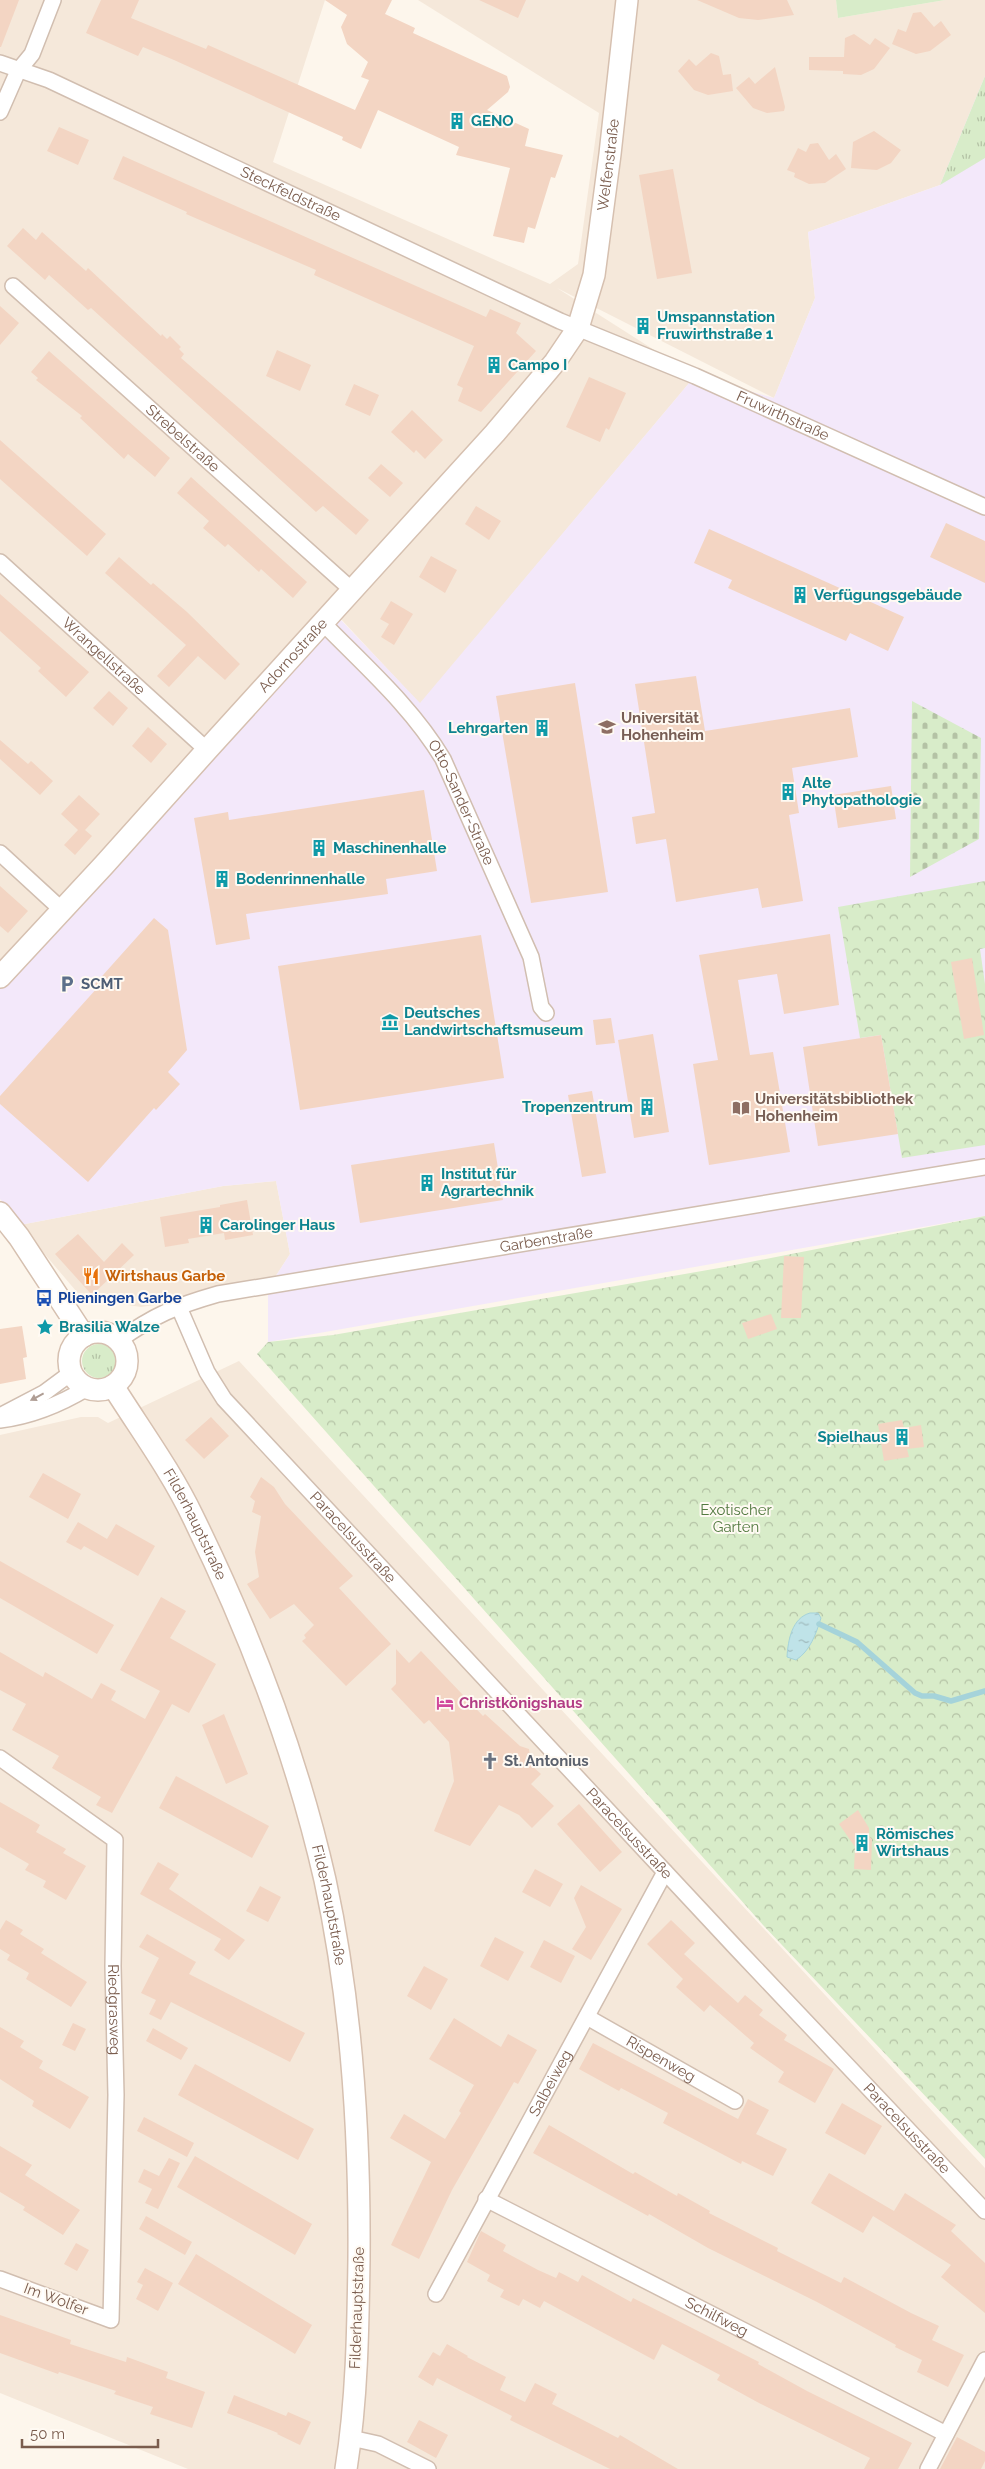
<svg xmlns="http://www.w3.org/2000/svg" width="985" height="2469" font-family="Raleway,sans-serif">
<defs>
<pattern id="grass-tufts" width="24" height="20" patternUnits="userSpaceOnUse" patternTransform="scale(1.25)"><rect width="24" height="20" fill="#d8ecc9"/><path d="M3 7l-1-3M5 7V3M7 7l1-3M15 17l-1-3M17 17v-4M19 17l1-3" fill="none" stroke="#b4c2a5"/></pattern>
<pattern id="cemetery-stones" width="16" height="16" patternUnits="userSpaceOnUse" patternTransform="scale(1.25)"><rect width="16" height="16" fill="#d8ecc9"/><path d="M2 7V4a2 2 0 0 1 4 0v3zM10 15v-3a2 2 0 0 1 4 0v3z" fill="#b4c2a5"/></pattern>
<pattern id="park-crowns" width="20" height="18" patternUnits="userSpaceOnUse" patternTransform="scale(1.25)"><rect width="20" height="18" fill="#d8ecc9"/><path d="M2 6a3 3 0 1 1 6 0M12 15a3 3 0 1 1 6 0" fill="none" stroke="#b4c2a5"/></pattern>
<pattern id="water-ripples" width="26" height="14" patternUnits="userSpaceOnUse" patternTransform="scale(1.25)"><rect width="26" height="14" fill="#bfe3e8"/><path d="M2 4q2-2 4 0t4 0M15 11q2-2 4 0t4 0" fill="none" stroke="#a0bbbe"/></pattern>
</defs>
<rect width="100%" height="100%" fill="#fdf6ec"/>
<path fill="#f5e8da" d="M0 0H325L273 162 550 284 578 264 599 113 418 0H836L838 18 945 0H985V76L940 185 808 232 815 298 774 398 557 288 695 376 420 704 340 618 0 989Z
M276 1181 290 1254 268 1288 141 1307 82 1298 20 1225 223 1186Z
M239 1361 985 2168V2469H188L0 2393V1435L81 1417H98L108 1423Z"/>
<path fill="#f3e8fa" d="M985 76V1216L268 1342V1288L290 1254 276 1181 223 1186 20 1225 0 1199V989L339 618 420 703 695 376 774 398 815 298 808 232 940 185Z"/>
<path fill="url(#grass-tufts)" d="M985 76V158L940 185Z
M82 1361a17 17 0 1 1 34 0a17 17 0 1 1-34 0Z"/>
<path fill="url(#cemetery-stones)" d="M912 701 981 738 979 839 910 877Z"/>
<path fill="url(#park-crowns)" d="M985 881V948L980 949 985 984V1145L902 1158 881 1035 860 1038 838 907Z
M985 1216V2159L763 1925 257 1354 268 1342 333 1335 725 1267Z"/>
<path fill="#d8ecc9" d="M836 0H945L838 18Z"/>
<path fill="url(#water-ripples)" stroke="#a5d3da" d="M810 1613H818L821 1618C816 1634 810 1651 796 1660L787 1657C788 1640 792 1618 810 1613Z"/>
<g fill="none" stroke-linecap="round" stroke-linejoin="round">
<path stroke="#a5d3da" stroke-width="5.5" d="M819 1624 857 1642 915 1693 922 1696H934L951 1701 985 1691"/>
</g>
<path fill="#f3d5c3" d="M0 0H19L1 47H0Z
M101 0H139L131 18 206 49 208 45 355 110 369 80 361 77 368 62 347 44 341 27 347 15 325 0H392L385 14 415 28 413 33 507 76 510 87 508 92 487 110 529 129 525 146 563 155 555 178 551 177 535 229 528 227 524 243 493 236 510 168 456 155 459 147 378 110 361 149 342 140 343 137 174 60 143 47 138 56 86 33Z
M479 0H526L518 18Z
M697 0H787L794 15 758 20 739 18Z
M921 12 934 27 941 21 951 35 930 51 916 54 892 44 898 29 906 32 913 13Z
M854 34 870 45 875 38 890 48 874 69 861 75 843 74V71L809 70V57H844L845 38Z
M711 53 719 56 723 75 731 74 733 91 708 95 694 90 678 71 689 59 696 66Z
M775 67 785 107 784 111 767 113 753 108 736 88 749 77 755 84Z
M59 127 89 140 78 165 47 151Z
M874 131 901 150 891 163 877 170 851 168 853 142Z
M818 143 829 160 836 154 846 169 825 183 809 184 794 177 795 173 787 170 798 148 806 152 810 144Z
M123 156 486 317 490 309 521 323 516 333 536 351 481 412 458 401 463 388 457 385 474 346 314 275 316 270 186 214 187 212 113 179Z
M673 169 692 273 657 279 639 175Z
M23 228 36 240 42 232 86 271 88 268 161 336 162 334 167 339 170 336 181 347 179 349 184 354 181 358 369 520 356 535 323 506 316 512 91 308 88 310 49 275 45 280 7 246Z
M0 306 19 323 0 345Z
M277 350 311 365 300 391 266 376Z
M49 351 170 458 155 477 128 454 124 459 80 418 82 416 36 380 38 378 31 372Z
M589 377 626 393 609 430 606 428 600 442 566 427Z
M354 384 379 395 370 416 345 405Z
M412 410 443 440 425 459 416 450 414 453 391 432Z
M0 440 106 534 87 556 0 479Z
M381 464 403 483 390 497 368 478Z
M191 477 307 582 293 598 261 569 259 572 228 544 225 547 203 528 209 521 177 493Z
M476 506 501 521 489 540 465 524Z
M946 523 985 541V583L930 557Z
M709 529 904 617 888 651 850 633 846 641 728 588 732 580 694 563Z
M431 556 457 570 445 593 419 577Z
M119 557 151 585 153 583 187 612 240 664 225 680 198 656 169 687 157 676 186 645 105 573Z
M0 594 89 672 66 697 38 671 41 668 0 631Z
M391 601 413 614 394 645 381 637 389 624 380 619Z
M696 676 705 731 850 708 858 757 792 768 799 813 789 815 803 901 762 908 758 888 676 902 666 839 636 844 632 817 655 813 635 684Z
M575 683 608 892 531 903 496 696Z
M109 691 128 708 113 726 93 708Z
M148 727 167 744 151 763 132 746Z
M0 740 28 764 31 761 53 781 40 795 0 759Z
M891 786 896 819 838 828 833 795Z
M424 790 437 871 386 879 388 894 246 914 250 939 216 945 194 818 228 812 229 820Z
M79 795 100 814 85 830 92 836 75 855 64 845 78 830 61 814Z
M0 886 28 911 8 933 0 926Z
M154 918 168 930 187 1050 168 1072 180 1084 156 1110 154 1108 88 1182 0 1104V1096L98 987 95 984Z
M830 934 839 1005 784 1014 777 974 738 980 750 1055 773 1052 790 1152 709 1165 693 1064 718 1060 699 955Z
M481 935 504 1078 300 1110 278 966Z
M972 958 984 1035 964 1039 951 962Z
M611 1018 615 1043 596 1045 593 1020Z
M653 1034 669 1132 634 1138 618 1040Z
M881 1035 898 1134 818 1146 803 1047Z
M592 1091 606 1173 582 1177 568 1095Z
M494 1143 503 1200 360 1223 351 1165Z
M247 1200 253 1235 225 1240 224 1233 188 1239 189 1243 165 1247 160 1217 220 1207V1205Z
M78 1234 104 1262 122 1243 134 1255 92 1295 55 1254Z
M784 1256 804 1257 801 1318H781Z
M771 1314 777 1329 748 1339 742 1323Z
M22 1326 27 1357 23 1358 26 1379 0 1384V1329Z
M211 1417 229 1436 204 1459 185 1440Z
M902 1420 904 1428 921 1425 924 1447 907 1449 909 1457 884 1461 878 1424Z
M43 1473 81 1494 68 1519 29 1497Z
M261 1477 274 1487 285 1504 353 1576 339 1588 391 1644 346 1686 302 1641 306 1638 304 1635 314 1625 294 1604 270 1619 247 1584 259 1577 255 1552 261 1516 252 1512 255 1501 250 1497Z
M78 1522 107 1539 116 1524 155 1546 138 1576 84 1546 81 1550 66 1542Z
M0 1561 114 1625 97 1654 0 1598Z
M161 1597 186 1611 170 1638 216 1664 189 1713 172 1704 112 1813 96 1805 101 1797 52 1768 59 1756 12 1730 26 1704 0 1690V1652L43 1677 45 1672 92 1699 101 1683 116 1691 111 1700 145 1719 160 1691 120 1670Z
M396 1649 409 1663 421 1651 483 1716 485 1714 520 1746 529 1749 531 1765 541 1774 531 1784 554 1806 532 1828 519 1815 499 1805 470 1846 434 1831 454 1781 449 1742 429 1720 424 1724 391 1689 396 1684Z
M224 1714 248 1774 226 1784 202 1725Z
M176 1776 269 1826 252 1858 159 1808Z
M0 1802 40 1825 36 1832 66 1849 63 1853 86 1866 66 1900 43 1887 46 1881 25 1870 29 1864 0 1847Z
M579 1804 622 1852 600 1872 557 1824Z
M858 1810 869 1828V1836L872 1839 871 1870 854 1869 855 1847 839 1824Z
M158 1862 179 1874 169 1889 245 1940 229 1960 214 1950 221 1939 140 1894Z
M535 1869 563 1884 550 1907 522 1892Z
M581 1885 622 1909 591 1960 572 1949 586 1927 574 1898Z
M260 1886 281 1897 268 1922 246 1911Z
M6 1920 23 1930 20 1934 44 1949 41 1953 87 1982 71 2007 26 1979 29 1973 7 1960 10 1955 0 1949V1930Z
M671 1920 695 1943 684 1954 738 2003 745 1995 763 2010 759 2015 787 2035 784 2040 834 2069 815 2103 778 2082 784 2072 750 2048 754 2043 710 2005 704 2012 676 1987 683 1979 647 1944Z
M147 1934 196 1962 189 1974 305 2033 290 2062 171 2002 161 2020 149 2014 156 2000 141 1993 159 1958 139 1947Z
M495 1937 524 1952 508 1981 480 1966Z
M544 1940 575 1956 561 1983 530 1967Z
M424 1966 448 1979 431 2010 407 1996Z
M454 2018 501 2047 508 2034 537 2050 518 2084 514 2082 452 2190 419 2259 391 2245 431 2162 390 2138 404 2114 445 2139 461 2113 459 2111 474 2085 429 2059Z
M73 2023 86 2029 75 2051 62 2045Z
M0 2027 24 2041 20 2047 43 2061 39 2068 89 2097 70 2129 32 2106 34 2101 0 2079Z
M153 2028 188 2048 181 2060 146 2041Z
M593 2043 738 2119 748 2099 769 2110 756 2134 787 2149 773 2176 742 2161 741 2164 663 2123 668 2113 621 2088 619 2091 579 2069Z
M195 2064 314 2129 298 2160 178 2095Z
M842 2103 882 2126 865 2155 825 2133Z
M144 2117 194 2143 187 2157 137 2131Z
M549 2125 633 2174 635 2172 677 2196 678 2193 710 2211 709 2213 778 2248 777 2251 841 2283 844 2277 911 2313 939 2326 932 2340 964 2355 948 2387 917 2372 922 2360 895 2347 896 2345 817 2302 708 2248 649 2214 648 2216 533 2153Z
M0 2146 32 2165 25 2175 80 2210 63 2235 23 2210 25 2207 0 2192Z
M195 2156 312 2224 295 2255 177 2187Z
M169 2158 180 2163 158 2209 145 2203 152 2189 138 2182 144 2169 159 2176Z
M829 2173 894 2211 905 2193 956 2225 951 2231 985 2263V2313L941 2277 951 2265 873 2216 863 2233 811 2203Z
M146 2216 192 2242 185 2255 139 2229Z
M481 2231 506 2245 503 2251 538 2270 556 2278 559 2272 578 2282 582 2275 631 2302 633 2298 759 2362 758 2364 807 2391 912 2443 898 2469H864L870 2458 759 2403 717 2380 720 2375 662 2344 654 2360 544 2301 540 2308 523 2299 519 2306 500 2297 504 2290 487 2281 490 2275 467 2262Z
M76 2243 89 2250 77 2271 64 2264Z
M196 2254 312 2325 295 2354 178 2284Z
M145 2268 173 2283 158 2311 136 2299 143 2285 137 2282Z
M0 2315 71 2340 70 2344 126 2362 127 2357 168 2372 166 2378 205 2392 192 2428 150 2414 153 2407 114 2394 116 2391 59 2372 58 2374 0 2353Z
M447 2344 468 2356 467 2357 506 2377 500 2390 525 2402 535 2383 557 2394 552 2404 618 2438 620 2435 678 2469H610L510 2420 512 2416 437 2378 433 2386 418 2377 433 2352 440 2356Z
M234 2395 286 2416 288 2412 311 2422 300 2445 277 2434 278 2433 227 2413Z
M419 2420 448 2435 436 2458 407 2442Z
M957 2437 985 2452V2461L981 2469H940Z"/>
<g fill="none" stroke-linecap="round" stroke-linejoin="round">
<g stroke="#d1beb0" stroke-width="18">
<g id="street">
<path id="s1" d="M0 63 49 80 560 321 695 376 985 507"/>
<path d="M0 112 18 71 32 54 53 0"/>
<path id="s2" d="M13 286 352 590"/>
<path id="s3" d="M0 562 207 750"/>
<path id="s4" d="M323 623C365 666 412 707 443 759L531 957 541 1007 546 1013"/>
<path d="M0 853 62 910"/>
<path id="s5" d="M178 1305 207 1372 224 1399 737 1949 985 2211"/>
<path id="s6" d="M118 1341C154 1315 176 1306 218 1294L985 1167"/>
<path d="M0 1416 44 1393 71 1373"/>
<path d="M0 1420C32 1416 59 1405 87 1388"/>
<path id="s7" d="M0 1758 115 1840 113 1966 116 2095 111 2320 0 2279"/>
<path id="s8" d="M587 2017 735 2101"/>
<path id="s9" d="M486 2199 946 2434"/>
<path id="s10" d="M436 2294 665 1872"/>
<path d="M351 2438 378 2444 428 2469"/>
<path d="M928 2469 985 2360"/>
</g>
</g>
<g stroke="#d6c0b0" stroke-width="24">
<g id="secondary">
<path id="s11" d="M0 977 104 865 207 750 495 433 555 362 578 328 594 275 610 154 627 0"/>
<path d="M0 1213 19 1237 84 1336"/>
<circle cx="98" cy="1361" r="29"/>
<path id="s12" d="M113 1386C140 1429 171 1471 193 1517 249 1631 297 1757 325 1880 352 2004 360 2132 359 2259 358 2329 357 2400 346 2469"/>
</g>
</g>
<use href="#street" stroke="#fff" stroke-width="15"/>
<use href="#secondary" stroke="#fff" stroke-width="21"/>
</g>
<defs><path id="oneway-solid" d="M-6-.8H1V-3.2L6.5 0L1 3.2V.8H-6Z" transform="scale(1.25)"/></defs>
<use fill="#af9d94" href="#oneway-solid" transform="translate(37 1397) rotate(152)"/>
<defs>
<g id="building-bare" transform="scale(1.35)"><path d="M-4-6H4V6H1V3H-1V6H-4ZM-2.5-4.3h1.7v1.8h-1.7ZM.8-4.3h1.7v1.8H.8ZM-2.5-1h1.7V.8h-1.7ZM.8-1h1.7V.8H.8Z" fill="#0f9aa8" stroke="#fffaf3" stroke-width="2.5" paint-order="stroke"/></g>
<g id="university-bare" transform="scale(1.35)"><path d="M0-5L7-2L0 1L-7-2ZM-4 1L0 2.5L4 1V4Q0 6-4 4Z" fill="#8d6e63" stroke="#fffaf3" stroke-width="2.5" paint-order="stroke"/></g>
<g id="parking-bare" transform="scale(1.35)"><path d="M-3.5-5.5H1a3.5 3.5 0 0 1 0 7H-1V5.5H-3.5ZM-1-3.4V-.6H.8a1.4 1.4 0 0 0 0-2.8Z" fill="#5c6f8a" stroke="#fffaf3" stroke-width="2.5" paint-order="stroke"/></g>
<g id="museum-bare" transform="scale(1.35)"><path d="M0-6L6-3V-2H-6V-3ZM-5-1h2V3h-2ZM-1-1h2V3h-2ZM3-1h2V3H3ZM-6 4H6V6H-6Z" fill="#0f9aa8" stroke="#fffaf3" stroke-width="2.5" paint-order="stroke"/></g>
<g id="library-bare" transform="scale(1.35)"><path d="M-6-4Q-3-5.5-.7-3.5V5Q-3 3-6 4ZM6-4Q3-5.5 .7-3.5V5Q3 3 6 4Z" fill="#8d6e63" stroke="#fffaf3" stroke-width="2.5" paint-order="stroke"/></g>
<g id="restaurant-bare" transform="scale(1.35)"><path d="M-5-6h1v4h1v-4h1v4h1v-4h1v5L-1.5 .5V6h-2V.5L-5-1ZM5-6V6H3V1.5H1.5Q1.5-4 5-6Z" fill="#e8710a" stroke="#fffaf3" stroke-width="2.5" paint-order="stroke"/></g>
<g id="bus-bare" transform="scale(1.35)"><path d="M-5-6H5V4H4V6H2V4H-2V6H-4V4H-5ZM-3.5-4V0h7V-4ZM-3.5 1.2v1.5H-2V1.2ZM2 1.2v1.5H3.5V1.2Z" fill="#1a4fb4" stroke="#fffaf3" stroke-width="2.5" paint-order="stroke"/></g>
<g id="sight-bare" transform="scale(1.35)"><path d="M0-6L1.8-2.2L6-1.7L2.9 1.2L3.7 5.4L0 3.3L-3.7 5.4L-2.9 1.2L-6-1.7L-1.8-2.2Z" fill="#0f9aa8" stroke="#fffaf3" stroke-width="2.5" paint-order="stroke"/></g>
<g id="hotel-bare" transform="scale(1.35)"><path d="M-6-4.5h1.5V1H6V5H4.5V3h-9V5H-6ZM-4 0a1.8 1.8 0 1 1 3.6 0ZM.5 0V-2.5h3Q6-2.5 6 0Z" fill="#d1479c" stroke="#fffaf3" stroke-width="2.5" paint-order="stroke"/></g>
<g id="church-bare" transform="scale(1.35)"><path d="M-1.2-6h2.4v3.5h3.3v2.4h-3.3V6h-2.4V-.1h-3.3v-2.4h3.3Z" fill="#6b7280" stroke="#fffaf3" stroke-width="2.5" paint-order="stroke"/></g>
</defs>
<g fill-rule="evenodd">
<use href="#building-bare" x="457" y="121"/>
<use href="#building-bare" x="643" y="326"/>
<use href="#building-bare" x="494" y="365"/>
<use href="#building-bare" x="800" y="595"/>
<use href="#university-bare" x="607" y="727"/>
<use href="#building-bare" x="542" y="728"/>
<use href="#building-bare" x="788" y="792"/>
<use href="#building-bare" x="319" y="848"/>
<use href="#building-bare" x="222" y="879"/>
<use href="#parking-bare" x="67" y="984"/>
<use href="#museum-bare" x="390" y="1022"/>
<use href="#building-bare" x="647" y="1107"/>
<use href="#library-bare" x="741" y="1108"/>
<use href="#building-bare" x="427" y="1183"/>
<use href="#building-bare" x="206" y="1225"/>
<use href="#restaurant-bare" x="91" y="1276"/>
<use href="#bus-bare" x="44" y="1298"/>
<use href="#sight-bare" x="45" y="1327"/>
<use href="#building-bare" x="902" y="1437"/>
<use href="#hotel-bare" x="445" y="1703"/>
<use href="#church-bare" x="490" y="1761"/>
<use href="#building-bare" x="862" y="1843"/>
</g>
<g text-anchor="middle" stroke-width="4" stroke-linejoin="round" paint-order="stroke">
<g font-size="15" font-weight="bold" fill="#0d838f" stroke="#fffaf3" text-anchor="start">
<text x="471" y="126">GENO</text>
<text x="657" y="322">Umspannstation<tspan x="657" dy="17">Fruwirthstraße 1</tspan></text>
<text x="508" y="370">Campo I</text>
<text x="814" y="600">Verfügungsgebäude</text>
<text x="528" y="733" text-anchor="end">Lehrgarten</text>
<text x="802" y="788">Alte<tspan x="802" dy="17">Phytopathologie</tspan></text>
<text x="333" y="853">Maschinenhalle</text>
<text x="236" y="884">Bodenrinnenhalle</text>
<text x="404" y="1018">Deutsches<tspan x="404" dy="17">Landwirtschaftsmuseum</tspan></text>
<text x="633" y="1112" text-anchor="end">Tropenzentrum</text>
<text x="441" y="1179">Institut für<tspan x="441" dy="17">Agrartechnik</tspan></text>
<text x="220" y="1230">Carolinger Haus</text>
<text x="59" y="1332">Brasilia Walze</text>
<text x="888" y="1442" text-anchor="end">Spielhaus</text>
<text x="876" y="1839">Römisches<tspan x="876" dy="17">Wirtshaus</tspan></text>
</g>
<g font-size="15" fill="#7a5c4d" stroke="#fffaf3">
<text dy="5" stroke="none"><textPath href="#s11" startOffset="1036">Welfenstraße</textPath></text>
<text dy="5" stroke="none"><textPath href="#s1" startOffset="319">Steckfeldstraße</textPath></text>
<text dy="5" stroke="none"><textPath href="#s1" startOffset="859">Fruwirthstraße</textPath></text>
<text dy="5" stroke="none"><textPath href="#s2" startOffset="228">Strebelstraße</textPath></text>
<text dy="5" stroke="none"><textPath href="#s3" startOffset="140">Wrangellstraße</textPath></text>
<text dy="5" stroke="none"><textPath href="#s11" startOffset="435">Adornostraße</textPath></text>
<text dy="5" stroke="none"><textPath href="#s4" startOffset="229">Otto-Sander-Straße</textPath></text>
<text dy="5" stroke="none"><textPath href="#s6" startOffset="444">Garbenstraße</textPath></text>
<text dy="5" stroke="none"><textPath href="#s12" startOffset="161">Filderhauptstraße</textPath></text>
<text dy="5" stroke="none"><textPath href="#s5" startOffset="294">Paracelsusstraße</textPath></text>
<text dy="5" stroke="none"><textPath href="#s5" startOffset="699">Paracelsusstraße</textPath></text>
<text dy="5" stroke="none"><textPath href="#s12" startOffset="566">Filderhauptstraße</textPath></text>
<text dy="5" stroke="none"><textPath href="#s7" startOffset="311">Riedgrasweg</textPath></text>
<text dy="5" stroke="none"><textPath href="#s8" startOffset="85">Rispenweg</textPath></text>
<text dy="5" stroke="none"><textPath href="#s10" startOffset="240">Salbeiweg</textPath></text>
<text dy="5" stroke="none"><textPath href="#s5" startOffset="1104">Paracelsusstraße</textPath></text>
<text transform="translate(56 2299) rotate(20)" y="5">Im Wolfer</text>
<text transform="translate(357 2308) rotate(-88)" y="5">Filderhauptstraße</text>
<text dy="5" stroke="none"><textPath href="#s9" startOffset="259">Schilfweg</textPath></text>
</g>
<g font-size="15" font-weight="bold" fill="#785e54" stroke="#fffaf3" text-anchor="start">
<text x="621" y="723">Universität<tspan x="621" dy="17">Hohenheim</tspan></text>
<text x="755" y="1104">Universitätsbibliothek<tspan x="755" dy="17">Hohenheim</tspan></text>
</g>
<g font-size="15" font-weight="bold" fill="#4e5e75" stroke="#fffaf3" text-anchor="start">
<text x="81" y="989">SCMT</text>
</g>
<g font-size="15" font-weight="bold" fill="#c56008" stroke="#fffaf3" text-anchor="start">
<text x="105" y="1281">Wirtshaus Garbe</text>
</g>
<g font-size="15" font-weight="bold" fill="#164399" stroke="#fffaf3" text-anchor="start">
<text x="58" y="1303">Plieningen Garbe</text>
</g>
<g font-size="15" fill="#537a41" stroke="#fffaf3">
<text x="736" y="1515">Exotischer<tspan x="736" dy="17">Garten</tspan></text>
</g>
<g font-size="15" font-weight="bold" fill="#b23c85" stroke="#fffaf3" text-anchor="start">
<text x="459" y="1708">Christkönigshaus</text>
</g>
<g font-size="15" font-weight="bold" fill="#5b616d" stroke="#fffaf3" text-anchor="start">
<text x="504" y="1766">St. Antonius</text>
</g>
</g>
<path d="M22 2439v8h136v-8" fill="none" stroke="#7a5c4d" stroke-width="2.5"/>
<text x="30" y="2439" font-size="15" fill="#7a5c4d" stroke="#fffaf3" stroke-width="4" paint-order="stroke">50 m</text>
</svg>
